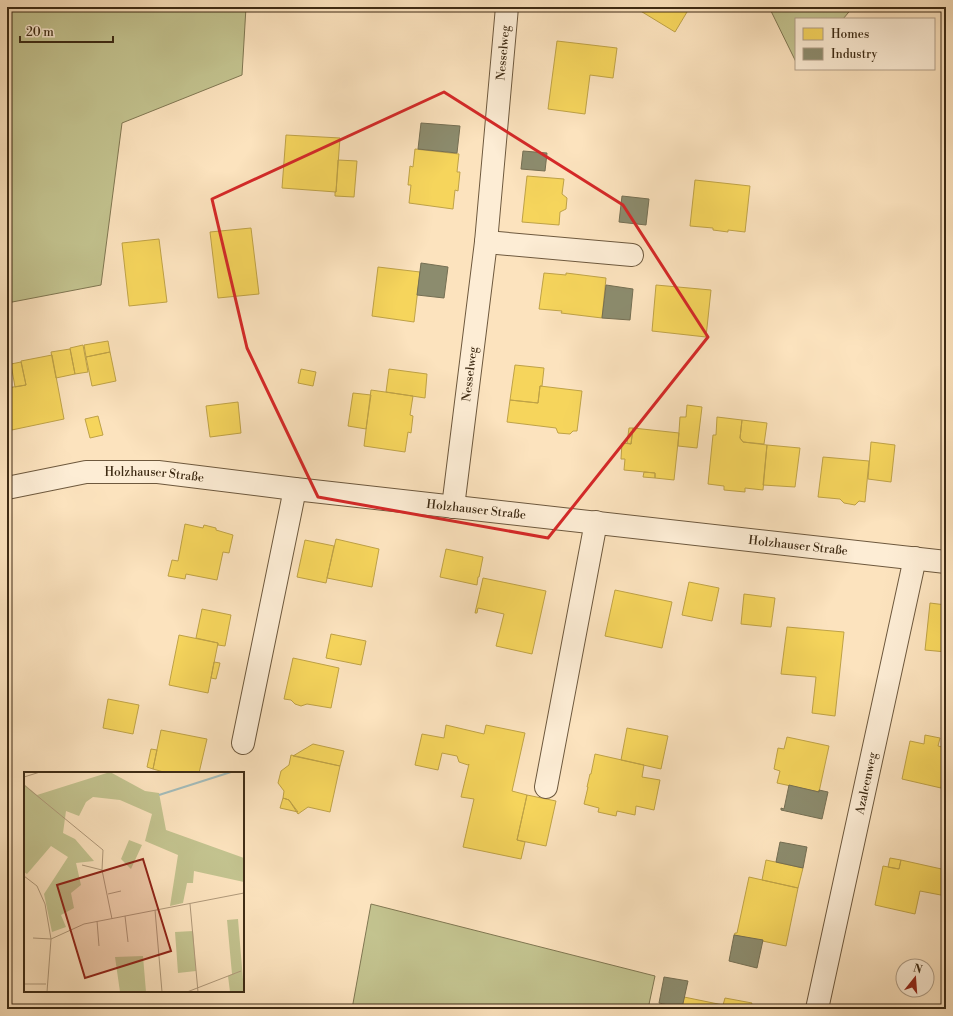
<svg xmlns="http://www.w3.org/2000/svg" width="953" height="1016" font-family="'Libre Bodoni',serif">
<rect width="100%" height="100%" fill="#fce3be"/>
<filter id="stains"><feTurbulence type="fractalNoise" baseFrequency=".005" numOctaves="4"/><feColorMatrix values="0 0 0 0 .2 0 0 0 0 .09 0 0 0 0 .02 0 0 0 .5 -.17"/></filter>
<radialGradient id="worn" r=".72"><stop offset=".6" stop-color="#630" stop-opacity="0"/><stop offset="1" stop-color="#630" stop-opacity=".3"/></radialGradient>
<path fill="#c3c38f" stroke="#807752" d="M7 7H246L242 75 122 123 101 285 7 303Z
M769 7H853L843 19H796V62Z
M371 904 655 976 648 1009H352Z"/>
<path fill="#f6d55c" stroke="#bfa246" d="M634 7H690L675 32Z
M557 41 617 48 613 78 590 75 585 114 548 109Z
M286 135 340 138 336 192 282 188Z
M415 149 459 154 457 172H460L458 191 455 190 453 209 409 203 411 185H408L410 166 413 167Z
M338 160 357 161 354 197 335 196V192H336Z
M527 176 564 179 562 194 567 198 566 209 560 212 559 225 522 222Z
M695 180 750 186 745 232 728 230V232L713 230V228L690 226Z
M251 228 259 294 218 298 210 232Z
M159 239 167 302 129 306 122 243Z
M378 267 420 272 414 322 372 316Z
M544 273 566 275V273L606 278 602 318 561 313 562 311 539 309Z
M656 285 711 290 706 337 652 331Z
M108 341 110 352 86 357 84 345Z
M83 345 88 372 75 374 70 348Z
M70 349 75 374 56 378 51 352Z
M110 352 116 381 92 386 86 357Z
M52 355 64 419 7 431V388L26 385 21 361Z
M21 362 26 385 15 387 11 364Z
M515 365 544 368 542 386H540L538 403 510 400Z
M301 369 316 372 313 386 298 383Z
M389 369 427 374 425 398 386 392Z
M540 386 582 391 577 431H573L570 434 558 433 556 428 507 422 510 400 538 403Z
M371 390 413 396 410 415 413 416 411 433 408 432 405 452 364 446Z
M353 393 371 395 366 429 348 426Z
M238 402 241 433 210 437 206 406Z
M687 405 702 407 697 448 678 446 680 417H686Z
M98 416 103 435 90 438 85 419Z
M717 417 742 420 740 438 743 442 767 445 763 490 745 488V492L724 490V486L708 484 713 435H716Z
M742 420 767 423 764 444 743 442 740 438Z
M629 428H633L631 444 627 443Z
M633 428 679 433 674 480 655 478V473L624 470 625 459H621L622 443 631 444Z
M871 442 895 445 891 482 868 479Z
M767 445 800 448 795 487 763 485Z
M823 457 869 461 865 502 859 501 855 505 844 503 840 499 818 497Z
M644 472 655 473V478L643 477Z
M185 524 203 528 204 525 216 528V530L233 535 229 553 223 552 217 580 186 574 185 579 168 576 172 560 178 561Z
M336 539 379 549 372 587 327 578Z
M305 540 334 546 326 583 297 577Z
M446 549 483 557 479 577H478L477 585 440 577Z
M483 578 546 591 532 654 496 646 504 614 478 608 477 613H475Z
M689 582 719 588 712 621 682 615Z
M615 590 672 602 662 648 605 636Z
M744 594 775 598 771 627 741 624Z
M930 603 946 605V652L925 650Z
M202 609 231 615 225 646 218 645V643L196 638Z
M787 627 844 632 835 716 812 713 816 677 781 674Z
M331 634 366 641 361 665 326 658Z
M179 635 218 643 208 693 169 685Z
M293 658 339 668 331 708 307 704 301 706 295 704 291 700 284 699Z
M214 662 220 663 216 679 211 678Z
M108 699 139 705 133 734 103 728Z
M446 725 484 734 486 725 525 733 512 791 527 795 517 840 525 842 521 859 463 847 474 799 461 797 469 764 468 765 459 762 457 756 442 753 438 770 415 765 422 734 444 738Z
M627 728 668 736 661 769 621 760Z
M161 730 207 739 199 773H167L153 769Z
M925 735 940 738 938 746 946 748V770H944L941 788 902 779 910 741 924 744Z
M787 737 829 746 819 792 777 783 780 771 774 769 778 748 784 749Z
M313 744 344 751 340 766 293 756Z
M151 749 157 750 153 769 147 767Z
M595 754 644 765 642 777 660 780 654 810 636 806 635 815 617 811 616 816 598 812 599 808 584 804 588 787H587L590 774H591Z
M291 755 340 766 330 812 308 807 298 814 289 800 283 798 284 791 278 783 281 771 289 765Z
M527 795 556 801 546 846 517 840Z
M283 798 289 800 298 812 280 808Z
M890 858 901 860 899 869 888 867Z
M766 860 803 868 798 888 762 880Z
M901 860 946 870V896L920 891 915 914 875 905 883 866 899 869Z
M749 877 798 888 786 946 734 935 735 933H737Z
M684 997 723 1005 725 998 752 1003 750 1009H667L668 1006 682 1008Z"/>
<path fill="#8c8c6e" stroke="#756f53" d="M421 123 460 126 457 153 418 149Z
M523 151 547 153 545 171 521 169Z
M622 196 649 199 646 225 619 222Z
M421 263 448 267 444 298 417 295Z
M606 285 633 289 630 320 602 318Z
M789 785 819 792V790L828 792 822 819 781 810V808L784 809Z
M780 842 807 847 803 868 776 862Z
M734 935 763 940 757 968 729 961Z
M664 977 688 981 682 1008 659 1003Z"/>
<g fill="none" stroke-linecap="round" stroke-linejoin="round">
<g stroke="#6e593e" stroke-width="24">
<g id="minor">
<path d="M486 242 632 255"/>
<path id="s1" d="M7 488 86 472H158L295 489 946 562"/>
<path id="s2" d="M453 507 486 242 507 7"/>
<path d="M243 743 295 489"/>
<path d="M546 787 596 522"/>
<path id="s3" d="M817 1009 915 558"/>
</g>
</g>
<use href="#minor" stroke="#fdedd5" stroke-width="22"/>
</g>
<path fill="none" stroke="#d62828" stroke-width="3" stroke-linejoin="round" d="M444 92 623 205 708 337 548 538 318 497 247 348 212 199Z"/>
<g text-anchor="middle" stroke-width="4" stroke-linejoin="round" paint-order="stroke">
<g font-size="12" fill="#3e2b14" stroke="#fdedd5">
<text dy="4" stroke="none"><textPath href="#s2" startOffset="457">Nesselweg</textPath></text>
<text dy="4" stroke="none"><textPath href="#s2" startOffset="134">Nesselweg</textPath></text>
<text dy="4" stroke="none"><textPath href="#s1" startOffset="149">Holzhauser Straße</textPath></text>
<text dy="4" stroke="none"><textPath href="#s1" startOffset="473">Holzhauser Straße</textPath></text>
<text dy="4" stroke="none"><textPath href="#s1" startOffset="797">Holzhauser Straße</textPath></text>
<text dy="4" stroke="none"><textPath href="#s3" startOffset="231">Azaleenweg</textPath></text>
</g>
</g>
<g transform="translate(24 772)">
<rect width="220" height="220" fill="#fce3be"/>
<path d="M86 0 121 19 135 21 142 58 220 86V110L170 99 169 111H163L159 131 146 134 154 83 121 69 128 42 96 28 69 25 62 30 55 44 42 39 39 61 51 67 70 89 52 91 57 113 47 121 50 136 37 143 42 155 28 160 20 122 44 85 27 74 3 102 0 100V12L13 23ZM105 68 118 73 107 97 97 87ZM214 147 220 220H206L204 204 208 202 203 148ZM169 159 172 199 154 201 151 160ZM119 184 122 220H96L91 185Z" fill="#c3c38f"/>
<path fill="none" stroke="#a3bcbb" stroke-width="2" d="M135 23 207 0"/>
<path fill="none" stroke="#b0997a" stroke-width="1" d="M0 5 16 0M0 13 79 78 78 98 88 147M58 93 78 98M0 104 13 114 21 132 27 167 23 220M84 122 97 119M166 132 174 220M131 138 138 220M101 144 104 170M73 149 75 174M9 166 27 167 60 152 220 121M0 212H22M163 220 217 199"/>
<path fill="#8f2418" fill-opacity="0.15" stroke="#8f2418" stroke-width="2" d="M119 87 147 179 61 206 33 113Z"/>
<rect width="220" height="220" fill="none" stroke="#3e2b14" stroke-width="2"/>
</g>
<rect width="953" height="1016" fill="none" stroke="#fce3be" stroke-width="24"/>
<rect x="8" y="8" width="937" height="1000" fill="none" stroke="#3e2b14" stroke-width="2"/>
<rect x="12" y="12" width="929" height="992" fill="none" stroke="#3e2b14"/>
<rect x="795" y="18" width="140" height="52" fill="#fdedd5" stroke="#b19f88"/>
<rect x="803" y="28" width="20" height="12" fill="#f6d55c" stroke="#b19f88"/>
<text x="831" y="38" font-size="12" fill="#3e2b14">Homes</text>
<rect x="803" y="48" width="20" height="12" fill="#8c8c6e" stroke="#b19f88"/>
<text x="831" y="58" font-size="12" fill="#3e2b14">Industry</text>
<g transform="translate(915 978) rotate(17)"><circle r="19" fill="#fdedd5" stroke="#b19f88"/>
<path d="M0-3L7 15L0 10L-7 15Z" fill="#8f2418"/>
<text y="-6" font-size="11" font-weight="bold" text-anchor="middle" fill="#3e2b14">N</text>
</g>
<path d="M20 36v6h93v-6" fill="none" stroke="#3e2b14" stroke-width="2"/>
<text x="26" y="36" font-size="12" fill="#3e2b14" stroke="#fdedd5" stroke-width="3" paint-order="stroke">20 m</text>
<rect width="100%" height="100%" filter="url(#stains)"/>
<rect width="100%" height="100%" fill="url(#worn)"/>
</svg>
